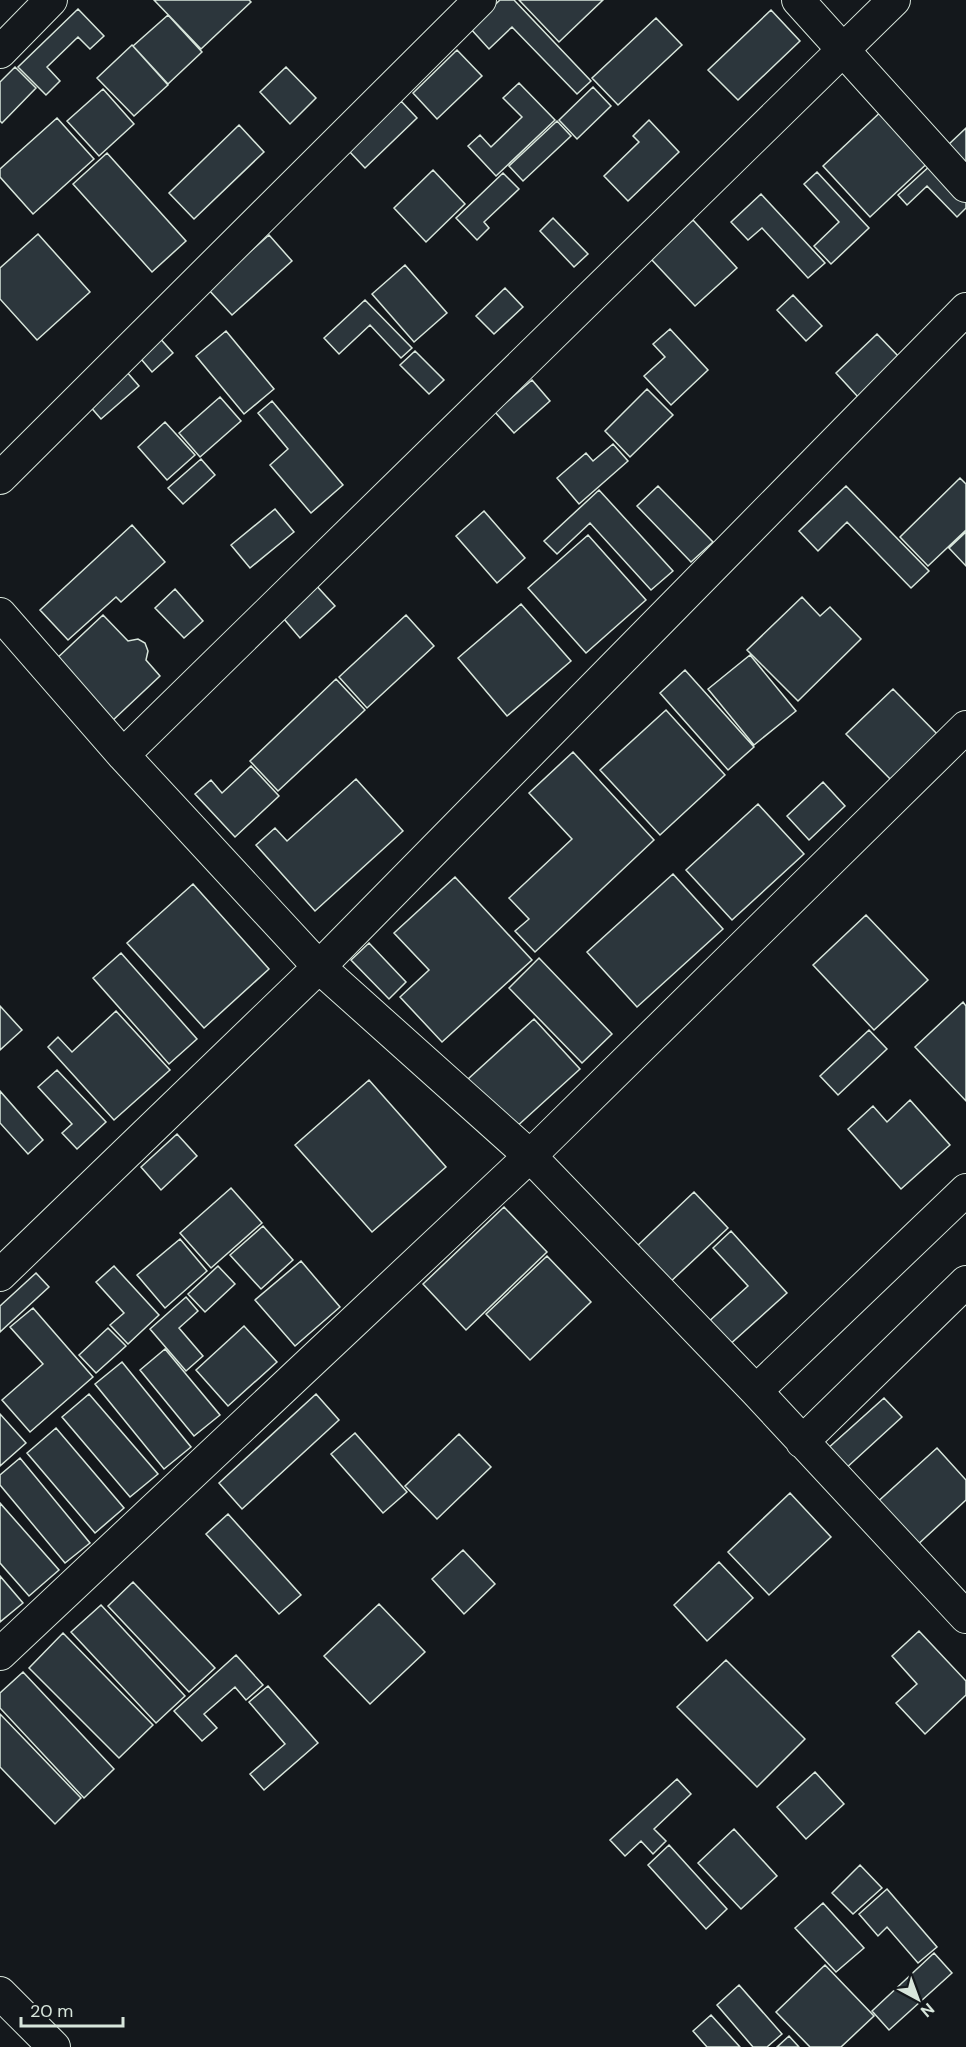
<svg xmlns="http://www.w3.org/2000/svg" width="966" height="2047" font-family="'DM Sans',sans-serif">
<rect width="100%" height="100%" fill="#14181c"/>
<path fill="#2c363c" stroke="#d8e6dc" stroke-width="1.5" d="M154 0H249L251 2 201 49Z
M500 0H514L591 81 577 94 512 27 489 49 470 28Z
M519 0H603L559 42Z
M78 9 104 36 90 49 78 37 47 67 60 81 46 95 18 67Z
M771 10 800 41 738 100 708 70Z
M168 15 202 52 168 84 133 46Z
M656 18 682 45 618 105 592 78Z
M132 45 168 85 134 116 97 78Z
M457 50 482 76 437 119 413 93Z
M15 67 36 88 2 123 0 121V82Z
M286 67 316 98 290 124 260 92Z
M519 83 555 120 496 176 468 146 480 135 491 147 522 117 503 98Z
M593 87 611 106 577 139 559 120Z
M103 89 134 124 99 156 67 121Z
M401 101 417 118 365 168 349 151Z
M887 106 935 156 870 217 823 166Z
M57 118 94 159 33 214 0 177V169Z
M649 120 679 152 628 201 604 176 639 142 633 136Z
M557 121 571 136 523 181 509 166Z
M239 125 264 152 194 219 169 193Z
M966 128V165L947 146Z
M107 153 186 241 152 272 73 184Z
M932 164 966 200V208L957 217 927 186 907 205 898 195Z
M433 170 465 204 426 242 394 208Z
M817 172 869 228 831 264 814 246 839 222 804 184Z
M503 173 519 189 484 222 489 228 477 240 456 218Z
M761 194 825 263 808 278 762 228 748 240 731 222Z
M553 218 588 254 574 267 540 231Z
M693 220 737 268 695 306 651 259Z
M38 234 90 292 37 340 0 299V268Z
M269 235 292 261 232 315 208 289Z
M405 265 447 313 414 342 372 294Z
M505 288 523 307 494 334 476 316Z
M793 295 822 326 806 341 777 310Z
M365 300 412 348 401 358 370 325 339 354 324 338Z
M670 329 708 370 671 405 644 376 665 357 653 344Z
M226 331 274 389 244 414 196 356Z
M877 334 900 358 858 397 836 373Z
M157 335 173 353 152 372 136 353Z
M415 351 444 380 429 394 400 365Z
M126 371 139 386 101 419 88 404Z
M532 380 550 401 514 433 495 412Z
M647 389 673 415 630 457 605 431Z
M220 397 241 421 200 457 179 433Z
M272 401 343 485 311 513 270 465 288 449 258 413Z
M165 422 195 455 167 480 138 447Z
M613 444 628 461 579 504 557 478 586 453 593 461Z
M201 459 215 475 183 504 168 488Z
M960 478 966 484V530L928 566 900 537Z
M658 486 713 542 691 562 637 506Z
M846 486 929 571 911 588 847 522 818 551 799 531Z
M599 490 673 571 651 590 590 523 557 554 544 541Z
M275 509 294 532 250 568 231 545Z
M484 511 525 558 497 583 456 536Z
M132 525 165 562 121 602 116 597 68 640 40 610Z
M966 532V566L949 548Z
M588 535 646 600 586 653 528 588Z
M313 582 335 606 300 638 279 613Z
M175 589 203 621 184 638 155 608Z
M802 597 820 616 830 607 861 639 798 701 747 650Z
M521 604 571 661 507 716 458 658Z
M103 615 128 641 138 639 145 643 148 651 146 660 160 676 111 722 54 661Z
M406 615 434 646 367 708 339 677Z
M750 655 796 711 754 745 708 689Z
M685 670 754 747 728 770 660 693Z
M336 679 365 710 278 791 250 761Z
M893 689 943 740 896 785 846 734Z
M666 710 725 775 660 835 600 770Z
M573 752 654 840 535 952 515 931 529 919 509 898 572 839 529 793Z
M251 766 279 796 235 837 195 794 211 780 222 793Z
M356 779 403 831 315 911 256 845 275 828 287 841Z
M823 782 845 806 809 840 787 816Z
M758 804 804 854 732 920 686 870Z
M673 874 723 929 637 1007 587 952Z
M455 877 532 960 442 1042 400 997 429 970 394 933Z
M193 884 269 969 204 1028 127 943Z
M866 915 928 980 874 1030 813 965Z
M369 943 406 982 389 999 351 960Z
M121 953 197 1039 169 1064 93 978Z
M539 958 612 1034 582 1063 509 988Z
M963 1002 966 1006V1101L915 1047Z
M0 1006 22 1030 0 1050Z
M116 1011 170 1070 114 1120 48 1047 58 1037 72 1052Z
M534 1019 580 1069 514 1129 468 1079Z
M869 1030 887 1049 838 1095 820 1076Z
M57 1070 106 1122 77 1149 62 1133 72 1124 38 1087Z
M369 1080 446 1167 372 1232 295 1145Z
M0 1091 43 1140 28 1154 0 1123Z
M910 1100 950 1145 901 1189 848 1129 873 1106 887 1122Z
M177 1134 197 1156 161 1190 141 1167Z
M231 1188 262 1223 211 1268 180 1233Z
M694 1192 728 1228 668 1284 635 1248Z
M504 1207 547 1252 466 1330 423 1284Z
M263 1226 293 1260 261 1289 230 1255Z
M731 1231 787 1293 727 1347 706 1324 748 1286 713 1248Z
M180 1239 207 1271 165 1308 137 1275Z
M547 1256 591 1302 530 1360 486 1314Z
M301 1261 340 1307 295 1346 255 1300Z
M114 1266 159 1315 128 1344 110 1325 124 1313 96 1282Z
M218 1266 235 1284 205 1312 188 1294Z
M36 1273 49 1287 0 1332V1306Z
M186 1297 198 1311 179 1328 203 1356 186 1371 150 1329Z
M33 1308 93 1377 30 1432 2 1400 43 1364 10 1327Z
M244 1326 277 1362 228 1406 196 1370Z
M108 1328 126 1346 96 1373 79 1355Z
M165 1349 220 1415 194 1436 140 1370Z
M122 1362 191 1447 164 1469 95 1384Z
M89 1394 158 1474 130 1497 62 1417Z
M316 1394 339 1420 242 1509 219 1483Z
M884 1398 902 1417 844 1470 826 1450Z
M0 1414 26 1443 0 1466Z
M56 1428 124 1508 95 1533 27 1453Z
M355 1433 407 1492 383 1513 331 1454Z
M459 1434 491 1467 437 1519 405 1486Z
M937 1448 966 1480V1500L914 1548 874 1505Z
M20 1458 90 1543 65 1563 0 1485V1475Z
M790 1493 831 1537 769 1595 728 1552Z
M0 1503 59 1570 29 1596 0 1563Z
M228 1514 301 1595 279 1614 206 1534Z
M463 1550 495 1584 464 1614 432 1579Z
M719 1562 753 1598 707 1641 674 1605Z
M0 1576 23 1603 0 1622Z
M133 1582 215 1668 189 1692 108 1606Z
M379 1604 425 1652 370 1704 324 1656Z
M101 1605 185 1696 156 1723 71 1632Z
M919 1631 966 1681V1695L925 1734 896 1703 917 1684 892 1656Z
M63 1633 153 1725 119 1758 29 1668Z
M236 1655 263 1685 246 1700 235 1687 204 1714 217 1728 202 1741 174 1711Z
M726 1660 805 1739 757 1787 677 1707Z
M23 1672 114 1769 84 1798 0 1708V1693Z
M268 1686 318 1743 264 1790 250 1774 285 1744 249 1702Z
M0 1714 81 1798 55 1824 0 1767Z
M815 1772 844 1804 806 1839 777 1807Z
M677 1779 691 1794 654 1829 666 1841 653 1854 641 1841 625 1856 610 1840Z
M734 1829 777 1876 741 1909 698 1863Z
M669 1845 727 1909 706 1929 648 1865Z
M860 1865 882 1888 853 1914 832 1893Z
M887 1889 937 1947 918 1963 887 1927 878 1936 859 1914Z
M823 1903 864 1948 836 1972 795 1928Z
M934 1953 952 1973 889 2030 872 2011Z
M825 1965 874 2016 841 2047H810L776 2012Z
M739 1985 782 2034 767 2047H753L717 2005Z
M711 2015 740 2047H707L693 2031Z
M789 2036 799 2047H777Z"/>
<g fill="none" stroke-linecap="round" stroke-linejoin="round">
<g stroke="#d8e6dc" stroke-width="34">
<path id="street" d="M798 0 966 186
M0 52 51 0
M0 478 480 0
M0 614 123 755 319 967 530 1156 756 1391 966 1617
M123 755 894 0
M0 1275 319 967 966 309
M756 1391 966 1190
M802 1442 966 1282
M0 1654 530 1156 966 727
M0 1993 54 2047"/>
</g>
<use href="#street" stroke="#14181c" stroke-width="32"/>
</g>
<g transform="translate(918 1999) rotate(139)" stroke="#14181c" stroke-width="4.5" paint-order="stroke">
<path d="M0-4.5L10 22L0 15L-10 22Z" fill="#d8e6dc"/>
<text y="-9" font-size="16" font-weight="bold" text-anchor="middle" fill="#d8e6dc">N</text>
</g>
<path d="M21 2017v9h102v-9" fill="none" stroke="#d8e6dc" stroke-width="3"/>
<text x="30" y="2017" font-size="18" fill="#d8e6dc" stroke="#14181c" stroke-width="4.5" paint-order="stroke">20 m</text>
</svg>
